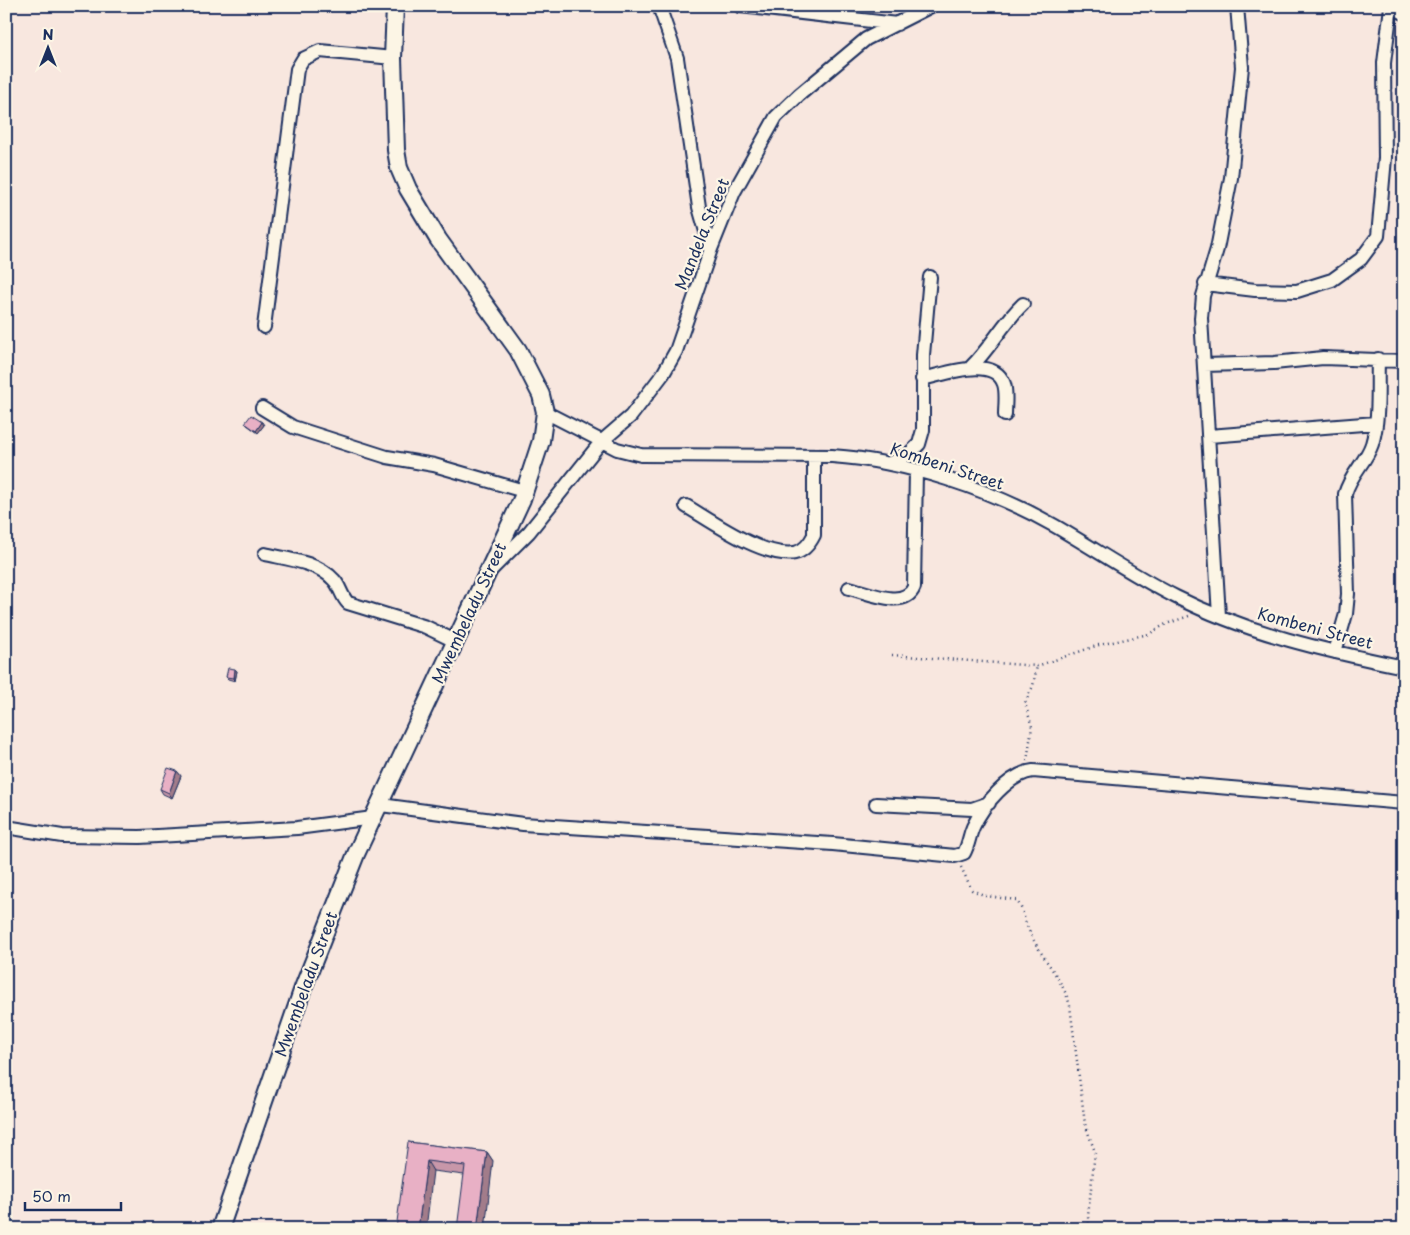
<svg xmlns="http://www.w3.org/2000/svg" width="1410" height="1235" font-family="'Playpen Sans',sans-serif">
<rect width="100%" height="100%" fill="#f8e7df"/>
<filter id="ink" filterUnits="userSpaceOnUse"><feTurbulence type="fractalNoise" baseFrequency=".02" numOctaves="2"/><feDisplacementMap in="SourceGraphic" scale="10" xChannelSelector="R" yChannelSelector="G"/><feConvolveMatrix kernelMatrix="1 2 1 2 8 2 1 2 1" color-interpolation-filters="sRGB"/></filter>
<g filter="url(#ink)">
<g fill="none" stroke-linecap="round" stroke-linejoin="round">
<g stroke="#1b2f5e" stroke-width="16">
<path id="minor" d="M659 6 677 58 699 207 711 249
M740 6 897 24
M1390 6 1404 13
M1205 284 1255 290 1297 291 1332 280 1361 259 1378 236 1385 158 1384 63 1391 7
M264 327 297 69 303 59 320 51 393 58
M1204 365 1274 363 1323 358 1404 361
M971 367C991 347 1003 323 1023 304
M922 379C943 375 994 354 1004 384 1007 393 1005 405 1005 415
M262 408 293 427 387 457 434 465 524 491
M545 412 617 449 641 455 832 456C906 461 990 489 1055 526 1095 549 1134 576 1176 597 1247 633 1326 651 1404 667
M1209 436 1376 423
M890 463 910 453 919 444 923 430V355L930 277
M686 506C713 522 763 558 795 553 804 551 810 543 814 535V457
M265 554C287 559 318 562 334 580 340 586 341 596 348 603L426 627 455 641
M491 570 529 532 601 442 631 416 663 374 676 351 711 249 734 192 776 117 799 95 866 39 931 6
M849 588C867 592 905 610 914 587L916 471
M1219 616 1201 318 1203 296 1217 249 1231 178 1242 67 1237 6
M1335 652 1346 614 1348 594 1345 494C1351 473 1366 462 1372 444 1380 417 1377 387 1378 359
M876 804 972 809 989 803
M381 805 523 824 833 844 955 856 964 853C969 844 969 836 973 827 983 805 1009 774 1033 771L1404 803
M6 827 62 836 140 837 297 828 373 818"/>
</g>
<g stroke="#1b2f5e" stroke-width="20">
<path id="tertiary" d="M220 1229 303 988 356 854 522 499 541 441 545 412 541 395 518 350 438 239 408 189 399 168 396 150 393 58 395 6"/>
</g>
<path stroke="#1b2f5e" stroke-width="2.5" stroke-dasharray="1 4" stroke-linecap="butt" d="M892 655 1037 666 1099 645 1149 634 1166 624 1189 616
M1027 761 1032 727 1025 703 1033 686 1037 666
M961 867 972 890 986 896 1016 900C1024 909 1023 918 1028 928 1039 956 1063 978 1070 1006L1085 1124 1095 1152 1088 1216 1089 1229"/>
<use href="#minor" stroke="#fcf5e5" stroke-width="12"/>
<use href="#tertiary" stroke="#fcf5e5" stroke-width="16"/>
</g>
<path fill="#c897a9" stroke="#1b2f5e" d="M245 423 264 425 258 433 247 425Z
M235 669 237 671 235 681 228 679 226 677Z
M177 771 181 776 172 798 163 794 160 789Z
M408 1142 487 1152 493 1161 464 1175 433 1171Z"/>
<path fill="#a27b8a" stroke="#1b2f5e" d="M262 422 264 425 258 433 256 431Z
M235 669 237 671 235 681 234 678Z
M177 771 181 776 172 798 169 793Z
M487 1152 493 1161 485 1229H477Z
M427 1161 433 1171 426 1229H418Z"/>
<path fill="#e8b0c5" stroke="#1b2f5e" d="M251 415 262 422 256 431 245 423Z
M228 668 235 669 234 678 226 677Z
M168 768 177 771 169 793 160 789Z
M408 1142 487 1152 477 1229H457L465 1166 427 1161 418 1229H396Z"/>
</g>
<g text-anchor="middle" stroke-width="4.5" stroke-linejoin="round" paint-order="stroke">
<g font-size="16" fill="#1b2f5e" stroke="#fcf5e5">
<text transform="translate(702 234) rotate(-68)" y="6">Mandela Street</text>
<text transform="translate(947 466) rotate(18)" y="6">Kombeni Street</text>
<text transform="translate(469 613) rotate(-65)" y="6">Mwembeladu Street</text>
<text transform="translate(1315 628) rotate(15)" y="6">Kombeni Street</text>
<text transform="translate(306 984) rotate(-70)" y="6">Mwembeladu Street</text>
</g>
</g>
<rect width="1410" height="1235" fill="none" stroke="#fcf5e5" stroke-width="25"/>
<rect x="12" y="12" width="1385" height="1210" fill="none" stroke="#1b2f5e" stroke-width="2" filter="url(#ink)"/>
<g transform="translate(48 48)" stroke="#fcf5e5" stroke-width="4" paint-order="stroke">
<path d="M0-4L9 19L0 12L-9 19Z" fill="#1b2f5e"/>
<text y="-8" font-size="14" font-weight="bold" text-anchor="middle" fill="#1b2f5e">N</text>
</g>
<path d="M25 1202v8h96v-8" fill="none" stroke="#1b2f5e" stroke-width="2.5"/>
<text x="32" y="1202" font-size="15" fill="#1b2f5e" stroke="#fcf5e5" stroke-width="4" paint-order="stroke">50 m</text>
</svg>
